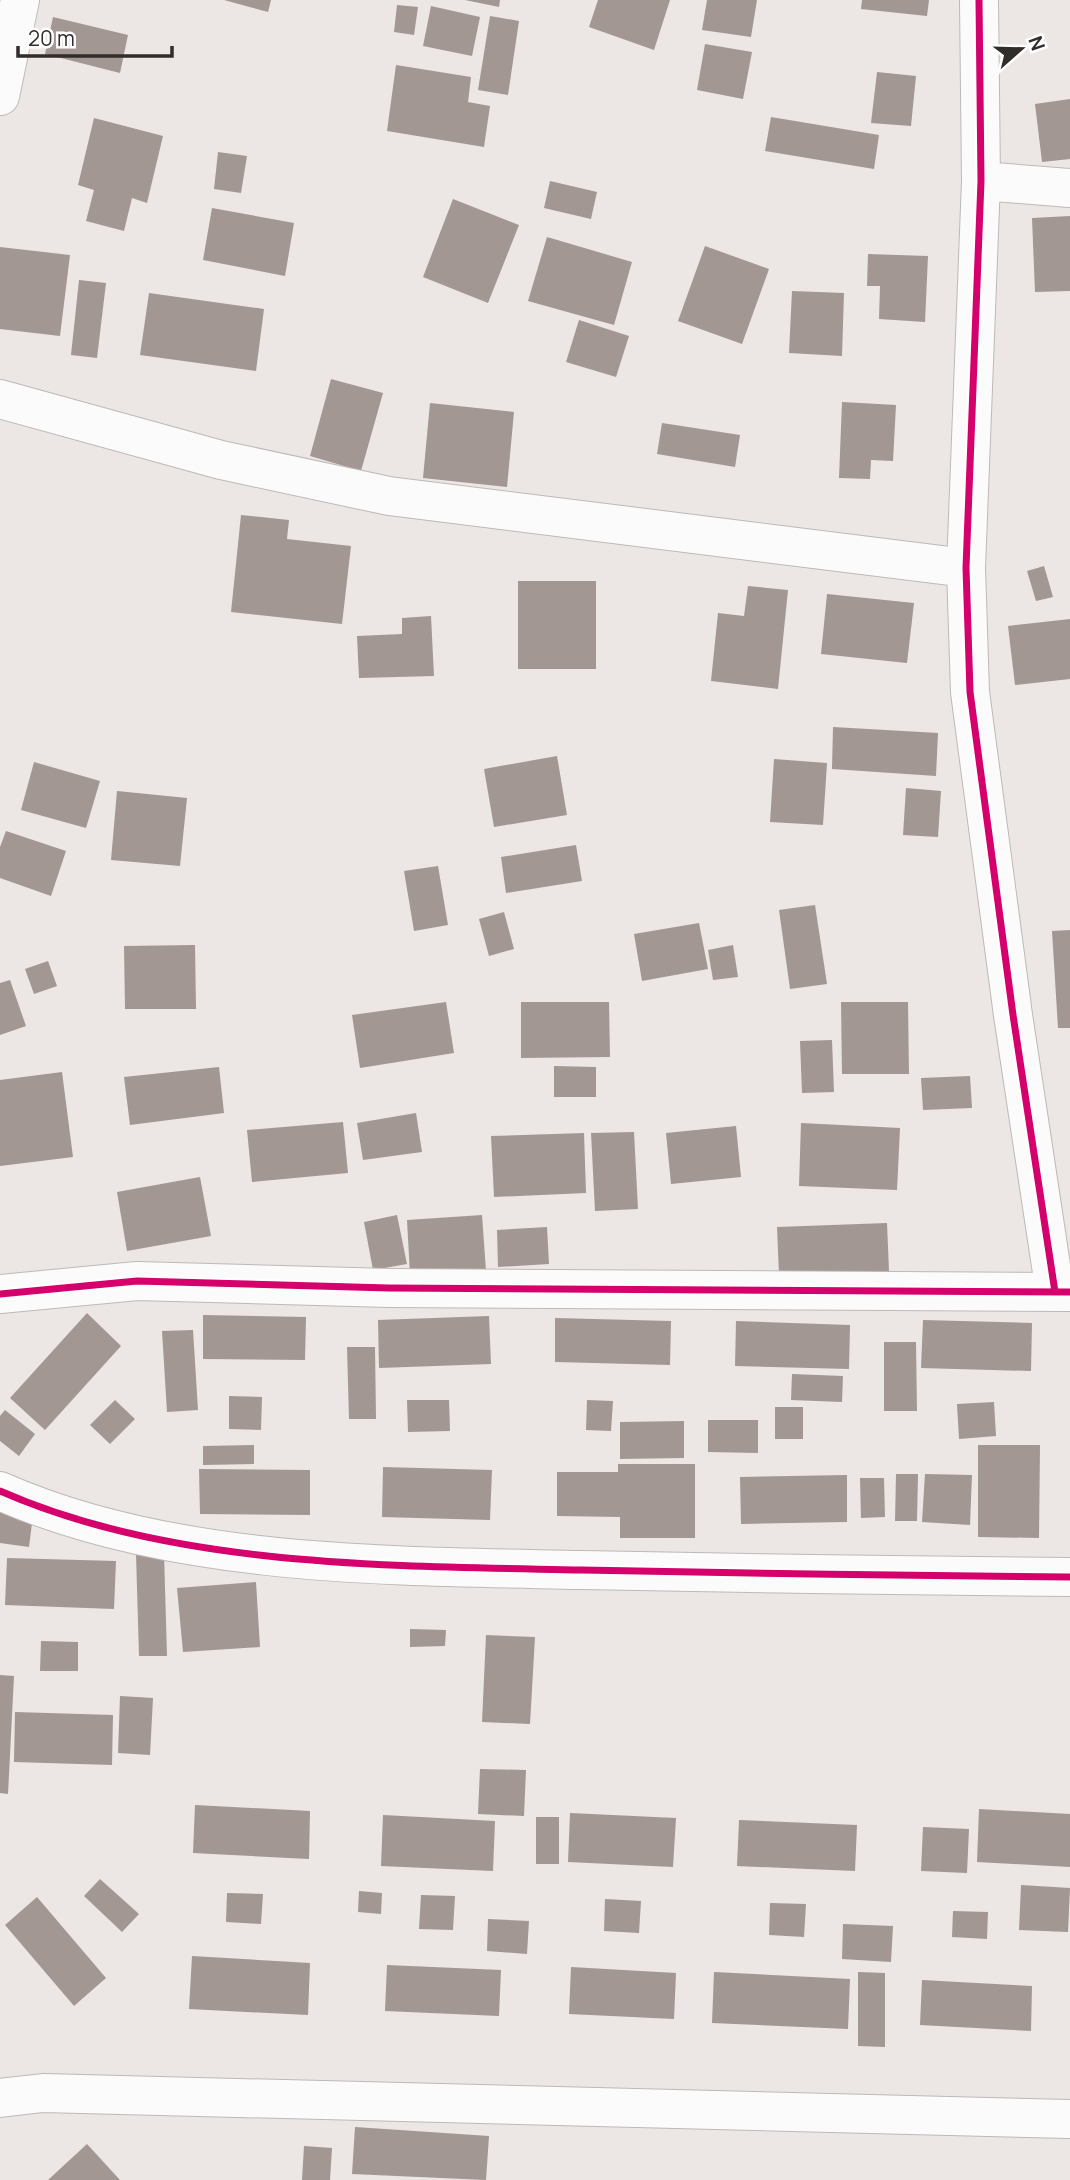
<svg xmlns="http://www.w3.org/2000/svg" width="1070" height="2180" font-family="Manrope,sans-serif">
<rect width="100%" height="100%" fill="#ece6e4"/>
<path fill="#a29792" d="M224 0H271L268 12Z
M465 0H500L499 7Z
M598 0H670L654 50 589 27Z
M707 0H757L751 37 702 30Z
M862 0H929L927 16 861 9Z
M397 5 418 7 414 35 394 32Z
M431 6 480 17 472 56 423 46Z
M490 16 519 21 508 95 478 90Z
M53 17 128 35 120 73 45 54Z
M705 44 752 52 743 99 697 90Z
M396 65 471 77 468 102 490 106 484 147 387 131Z
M877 72 916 76 911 126 871 123Z
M1070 99V159L1042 162 1035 104Z
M771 117 879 135 874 169 765 151Z
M94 118 163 136 147 203 132 198 124 231 86 221 94 190 78 185Z
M218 152 247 156 241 193 214 189Z
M550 181 597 192 591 219 544 208Z
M453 199 519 225 488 303 423 277Z
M212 208 294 223 285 276 203 260Z
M1070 216V291L1035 292 1032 218Z
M547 237 632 262 614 325 528 301Z
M705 246 769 269 742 344 678 321Z
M0 247 70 255 60 336 0 329Z
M868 254 928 256 925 322 879 319 880 286H867Z
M79 280 106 283 97 358 71 355Z
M792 291 844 293 842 356 789 353Z
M149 293 264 309 256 371 140 355Z
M579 320 629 336 616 377 566 362Z
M331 379 383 393 361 471 310 456Z
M842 402 896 405 893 461 871 460 870 479 839 478Z
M430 403 514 412 507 487 423 478Z
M662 423 740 435 735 467 657 454Z
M241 515 289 520 287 539 351 546 342 624 231 612Z
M1044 566 1053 597 1036 601 1027 571Z
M518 581H596V669H518Z
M748 586 788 590 778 689 711 681 718 613 744 616Z
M827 594 914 603 907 663 821 654Z
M431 616 434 676 359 678 357 636 402 634V618Z
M1070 619V679L1015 685 1008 626Z
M833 727 938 733 936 776 832 769Z
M557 756 567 815 494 827 484 769Z
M774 759 827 763 823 825 770 822Z
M34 762 100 781 86 828 21 810Z
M906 788 941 791 938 837 903 835Z
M117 791 187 798 180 866 111 860Z
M6 831 66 851 51 896 0 878V847Z
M576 845 582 881 506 893 501 857Z
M438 866 448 925 414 931 404 871Z
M815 905 827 984 790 989 779 910Z
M504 912 514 949 489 956 479 919Z
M699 923 708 969 642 981 634 934Z
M1070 930V1028H1058L1052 931Z
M195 945 196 1009H125L124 946Z
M733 945 738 977 713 980 708 950Z
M48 961 57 986 34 994 25 969Z
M10 980 26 1026 0 1035V983Z
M446 1002 454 1053 360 1068 352 1015Z
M521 1002H609L610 1057 521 1058Z
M841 1002H908L909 1074H842Z
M832 1040 834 1092 802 1093 800 1041Z
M554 1066 596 1067V1097H554Z
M219 1067 224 1113 130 1125 124 1077Z
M62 1072 73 1157 0 1166V1080Z
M970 1076 972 1108 923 1110 921 1078Z
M416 1113 422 1152 363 1160 357 1123Z
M343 1122 348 1173 252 1182 247 1130Z
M801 1123 900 1128 897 1190 799 1186Z
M736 1126 741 1177 671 1184 666 1133Z
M634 1132 638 1209 595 1211 591 1133Z
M584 1133 586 1193 494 1197 491 1136Z
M200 1177 211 1236 127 1251 117 1192Z
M397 1215 407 1264 373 1270 364 1222Z
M482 1215 486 1271 410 1275 407 1220Z
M887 1223 889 1271 779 1275 777 1227Z
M547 1227 549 1264 498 1267 497 1230Z
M87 1313 121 1346 45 1430 10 1398Z
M203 1315 306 1317 305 1360 203 1359Z
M489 1316 491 1364 379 1368 378 1320Z
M555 1318 671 1321 670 1365 555 1362Z
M923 1320 1032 1323 1031 1371 921 1368Z
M736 1321 850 1325 849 1369 735 1366Z
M193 1330 198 1410 167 1412 162 1331Z
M884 1342H916L917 1411H884Z
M347 1347H375L376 1419H349Z
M792 1374 843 1376 842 1402 791 1400Z
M229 1396 262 1397 261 1430 229 1429Z
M115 1400 135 1419 110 1444 90 1425Z
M407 1400H449L450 1431 408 1432Z
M587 1400 613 1401 611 1431 586 1430Z
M994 1402 996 1436 959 1439 957 1404Z
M775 1407H803V1439H775Z
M5 1410 35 1434 19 1456 0 1441V1416Z
M708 1420H758V1453L708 1452Z
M684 1421V1458L620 1459V1422Z
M254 1445V1464L203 1465V1446Z
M978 1445H1040L1039 1538 978 1537Z
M618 1464H695V1538H620V1517L557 1516V1472H618Z
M383 1467 492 1470 490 1520 382 1517Z
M199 1469 310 1470V1515L200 1514Z
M896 1474H918L917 1521H895Z
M925 1474 972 1475 970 1525 922 1522Z
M847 1475V1522L741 1524 740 1477Z
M860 1478H884L885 1517 861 1518Z
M0 1511 33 1515 29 1547 0 1543Z
M164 1553 167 1656H139L136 1554Z
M7 1558 116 1561 114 1609 5 1605Z
M256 1582 260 1647 183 1652 177 1588Z
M410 1629 446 1630 445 1646 410 1647Z
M486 1635 535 1637 530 1724 482 1722Z
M41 1641 78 1642V1671H40Z
M0 1675 14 1676 8 1794 0 1793Z
M120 1696 153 1698 150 1755 118 1753Z
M15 1712 113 1715 112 1765 14 1762Z
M480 1769 526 1770 524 1816 478 1814Z
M195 1805 310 1811 309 1859 193 1853Z
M979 1809 1070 1814V1867L977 1862Z
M570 1813 676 1818 673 1867 568 1862Z
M383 1815 495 1821 493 1871 381 1866Z
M536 1817H559V1864H536Z
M739 1820 857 1825 855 1871 737 1866Z
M923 1827 969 1829 967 1873 921 1871Z
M100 1879 139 1914 122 1932 84 1896Z
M1021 1885 1070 1888 1068 1932 1019 1930Z
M359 1891 382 1893 381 1914 358 1912Z
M227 1893 263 1894 261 1924 226 1922Z
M421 1895 455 1896 453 1930 419 1929Z
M37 1897 106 1978 74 2006 5 1925Z
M605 1899 641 1901 639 1933 604 1931Z
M770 1903 806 1904 804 1937 769 1935Z
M953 1911 988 1912 987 1939 952 1937Z
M488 1919 529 1921 527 1954 487 1951Z
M843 1924 893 1926 891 1962 842 1959Z
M192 1956 310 1963 308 2015 189 2009Z
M387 1965 501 1970 499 2016 385 2011Z
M571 1967 676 1973 674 2019 569 2014Z
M714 1972 850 1979 848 2029 712 2023Z
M858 1972 885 1973V2047L858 2046Z
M922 1980 1032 1986 1031 2031 920 2025Z
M355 2127 489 2136 486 2180 352 2174Z
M87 2144 120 2180H48Z
M304 2146 332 2148 330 2180H302Z"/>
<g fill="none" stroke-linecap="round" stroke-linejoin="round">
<g stroke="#beb9b7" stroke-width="40">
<path id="minor" d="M979 0 981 181 966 568 970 692 1013 1015 1055 1292
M0 96 20 0
M981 181 1070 188
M0 399 221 460 389 496 966 568
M0 1294 137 1281 389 1288 1070 1292
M0 1491C174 1568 395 1566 582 1570 745 1573 907 1576 1070 1577
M0 2098 43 2093 1070 2119"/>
</g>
<use href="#minor" stroke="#fcfbfb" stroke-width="38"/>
<g stroke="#fff" stroke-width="11">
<path id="cycleway" d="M979 0 981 181 966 568 970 692 1013 1015 1055 1292
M0 1294 137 1281 389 1288 1070 1292
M0 1491C174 1568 395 1566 582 1570 745 1573 907 1576 1070 1577"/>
</g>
<use href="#cycleway" stroke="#d6006c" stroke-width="7"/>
</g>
<g transform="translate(1021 49) rotate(70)" stroke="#ffffff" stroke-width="5" paint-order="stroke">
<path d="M0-5L12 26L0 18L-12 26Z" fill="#312d2b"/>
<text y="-10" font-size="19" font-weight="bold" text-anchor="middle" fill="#312d2b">N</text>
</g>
<path d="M18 46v10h154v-10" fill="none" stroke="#312d2b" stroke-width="3.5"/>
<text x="28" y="46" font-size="21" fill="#312d2b" stroke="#ffffff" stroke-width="5" paint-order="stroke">20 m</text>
</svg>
